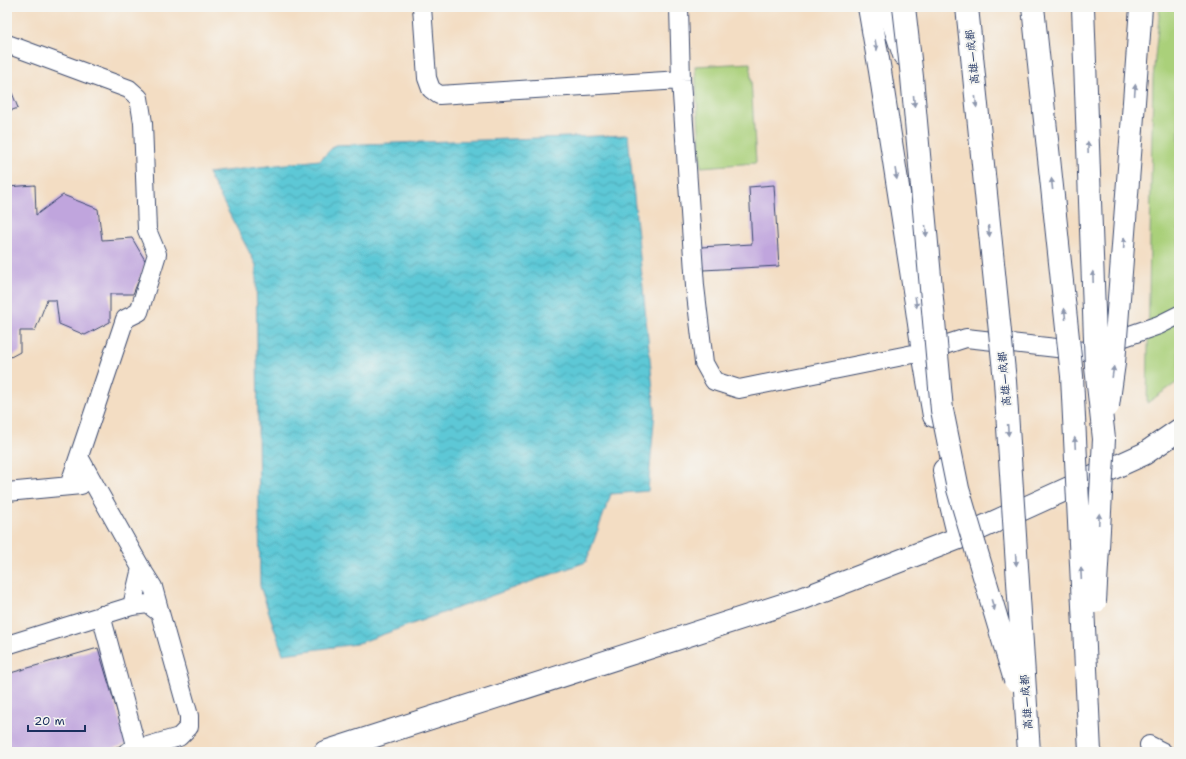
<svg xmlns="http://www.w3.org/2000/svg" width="1186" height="759" font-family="'Shantell Sans','LXGW WenKai TC',sans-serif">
<defs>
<pattern id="water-waves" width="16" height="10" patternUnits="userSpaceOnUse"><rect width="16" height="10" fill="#5dc8d6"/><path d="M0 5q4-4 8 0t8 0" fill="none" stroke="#4ca3b1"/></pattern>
</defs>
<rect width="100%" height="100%" fill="#f6f6f2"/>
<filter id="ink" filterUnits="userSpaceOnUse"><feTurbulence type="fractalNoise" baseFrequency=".025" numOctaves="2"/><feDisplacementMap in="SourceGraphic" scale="8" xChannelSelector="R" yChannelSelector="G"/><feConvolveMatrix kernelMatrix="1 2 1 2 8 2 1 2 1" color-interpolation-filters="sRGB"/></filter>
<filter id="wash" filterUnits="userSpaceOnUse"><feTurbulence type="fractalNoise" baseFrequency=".012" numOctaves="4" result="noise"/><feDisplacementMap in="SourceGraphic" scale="16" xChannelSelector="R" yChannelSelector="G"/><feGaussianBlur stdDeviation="0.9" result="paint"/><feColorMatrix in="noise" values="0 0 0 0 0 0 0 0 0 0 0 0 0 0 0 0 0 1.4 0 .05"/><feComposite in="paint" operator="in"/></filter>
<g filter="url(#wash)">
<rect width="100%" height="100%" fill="#f3ddc3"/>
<path fill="#aad07a" stroke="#62806c" d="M1160 7H1179V381L1147 403 1153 78Z
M750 63 756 163 701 167 695 66Z"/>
<path fill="url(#water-waves)" stroke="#3c7c9a" d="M628 135 655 410 648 491 611 494 586 562 356 644 283 654 260 586 256 265 208 173 320 160 335 145Z"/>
<g id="blocks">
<path fill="#c0a5dd" d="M7 80 18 108 7 112Z
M35 185 36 215 63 195 98 209 102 240 132 238 146 262 133 294H110V322L85 335 59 324 56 300H47L35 331H20V352L7 359V187Z
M774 185 779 266 703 270 701 247 752 244 749 187Z
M98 648 127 744 100 752H7V674Z"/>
</g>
</g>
<g filter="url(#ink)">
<use href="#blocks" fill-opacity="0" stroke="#3b496d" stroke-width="1"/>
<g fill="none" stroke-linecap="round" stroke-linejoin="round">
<g stroke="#3b496d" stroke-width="20">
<path id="street" d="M422 7 427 78 431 89 439 95 681 80
M679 7 681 80 695 286 704 363 714 381 739 389 923 352 966 338 1084 351 1159 325 1179 315
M7 44 129 89 139 98 143 123 147 230 157 254 139 312 125 319 69 486
M79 457 141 568 153 587 160 613
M7 492 81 485
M132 606 141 568
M101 615 137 749
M7 645 132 606 148 604 160 613 189 716V727L179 737 127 752
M1149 745 1163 752"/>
</g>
<g stroke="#3b496d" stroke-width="24">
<path id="secondary" d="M869 7 880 71 916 303 923 352 934 416
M944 470 951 505 959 538
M325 752 804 598 959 538 1144 454 1179 430"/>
</g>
<g stroke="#3b496d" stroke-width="24">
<path id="highway" d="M888 7 904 55
M1132 129 1141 7"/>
</g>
<use href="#street" stroke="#fff" stroke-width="18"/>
<use href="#secondary" stroke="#fff" stroke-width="22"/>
<use href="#highway" stroke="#fff" stroke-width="22"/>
<g stroke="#3b496d" stroke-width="24" stroke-linecap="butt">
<path id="highway-bridge" d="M904 7 912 77 942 410 958 489 1015 680
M967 7 1005 381 1029 752
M1033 7 1072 376 1090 752
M1083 7 1096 367 1104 439 1095 602
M1108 406 1114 363 1132 129"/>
</g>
<use href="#highway-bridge" stroke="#fff" stroke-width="22"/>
</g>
<defs><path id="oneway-solid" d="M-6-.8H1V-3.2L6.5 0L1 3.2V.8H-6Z"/></defs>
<g fill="#8d97ae">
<use href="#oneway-solid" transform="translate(876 45) rotate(80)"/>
<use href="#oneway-solid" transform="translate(1135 90) rotate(-86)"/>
<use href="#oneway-solid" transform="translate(914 101) rotate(85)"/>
<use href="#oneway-solid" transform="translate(976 102) rotate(84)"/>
<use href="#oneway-solid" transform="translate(1088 147) rotate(-92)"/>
<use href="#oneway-solid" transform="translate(896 174) rotate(81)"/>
<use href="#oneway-solid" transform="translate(1052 184) rotate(-96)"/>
<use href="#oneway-solid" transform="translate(926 231) rotate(85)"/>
<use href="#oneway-solid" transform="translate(989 231) rotate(84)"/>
<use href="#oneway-solid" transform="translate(1124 243) rotate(-86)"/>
<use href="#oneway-solid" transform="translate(1093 277) rotate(-92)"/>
<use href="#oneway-solid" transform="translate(916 302) rotate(82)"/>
<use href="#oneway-solid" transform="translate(1065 314) rotate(-96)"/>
<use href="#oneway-solid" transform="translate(1113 372) rotate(-82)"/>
<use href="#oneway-solid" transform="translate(1008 430) rotate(86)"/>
<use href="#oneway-solid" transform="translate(1075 443) rotate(-93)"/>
<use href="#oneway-solid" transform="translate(1099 519) rotate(-87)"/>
<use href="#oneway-solid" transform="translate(1016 560) rotate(86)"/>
<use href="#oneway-solid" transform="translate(1081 573) rotate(-93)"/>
<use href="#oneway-solid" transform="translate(993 605) rotate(73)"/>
</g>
</g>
<g text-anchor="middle" stroke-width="4" stroke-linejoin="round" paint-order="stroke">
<g font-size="11" fill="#1b2f5e" stroke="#f6f6f2">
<text transform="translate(972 57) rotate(-96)" y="4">高雄—成都</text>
<text transform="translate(1004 379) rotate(-95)" y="4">高雄—成都</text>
<text transform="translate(1026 702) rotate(-94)" y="4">高雄—成都</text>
</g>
</g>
<rect width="1186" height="759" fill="none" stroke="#f6f6f2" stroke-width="24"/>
<path d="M28 725v6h57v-6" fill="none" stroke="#1b2f5e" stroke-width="2"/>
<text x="34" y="725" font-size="12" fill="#1b2f5e" stroke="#f6f6f2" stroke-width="3" paint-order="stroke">20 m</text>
</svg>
